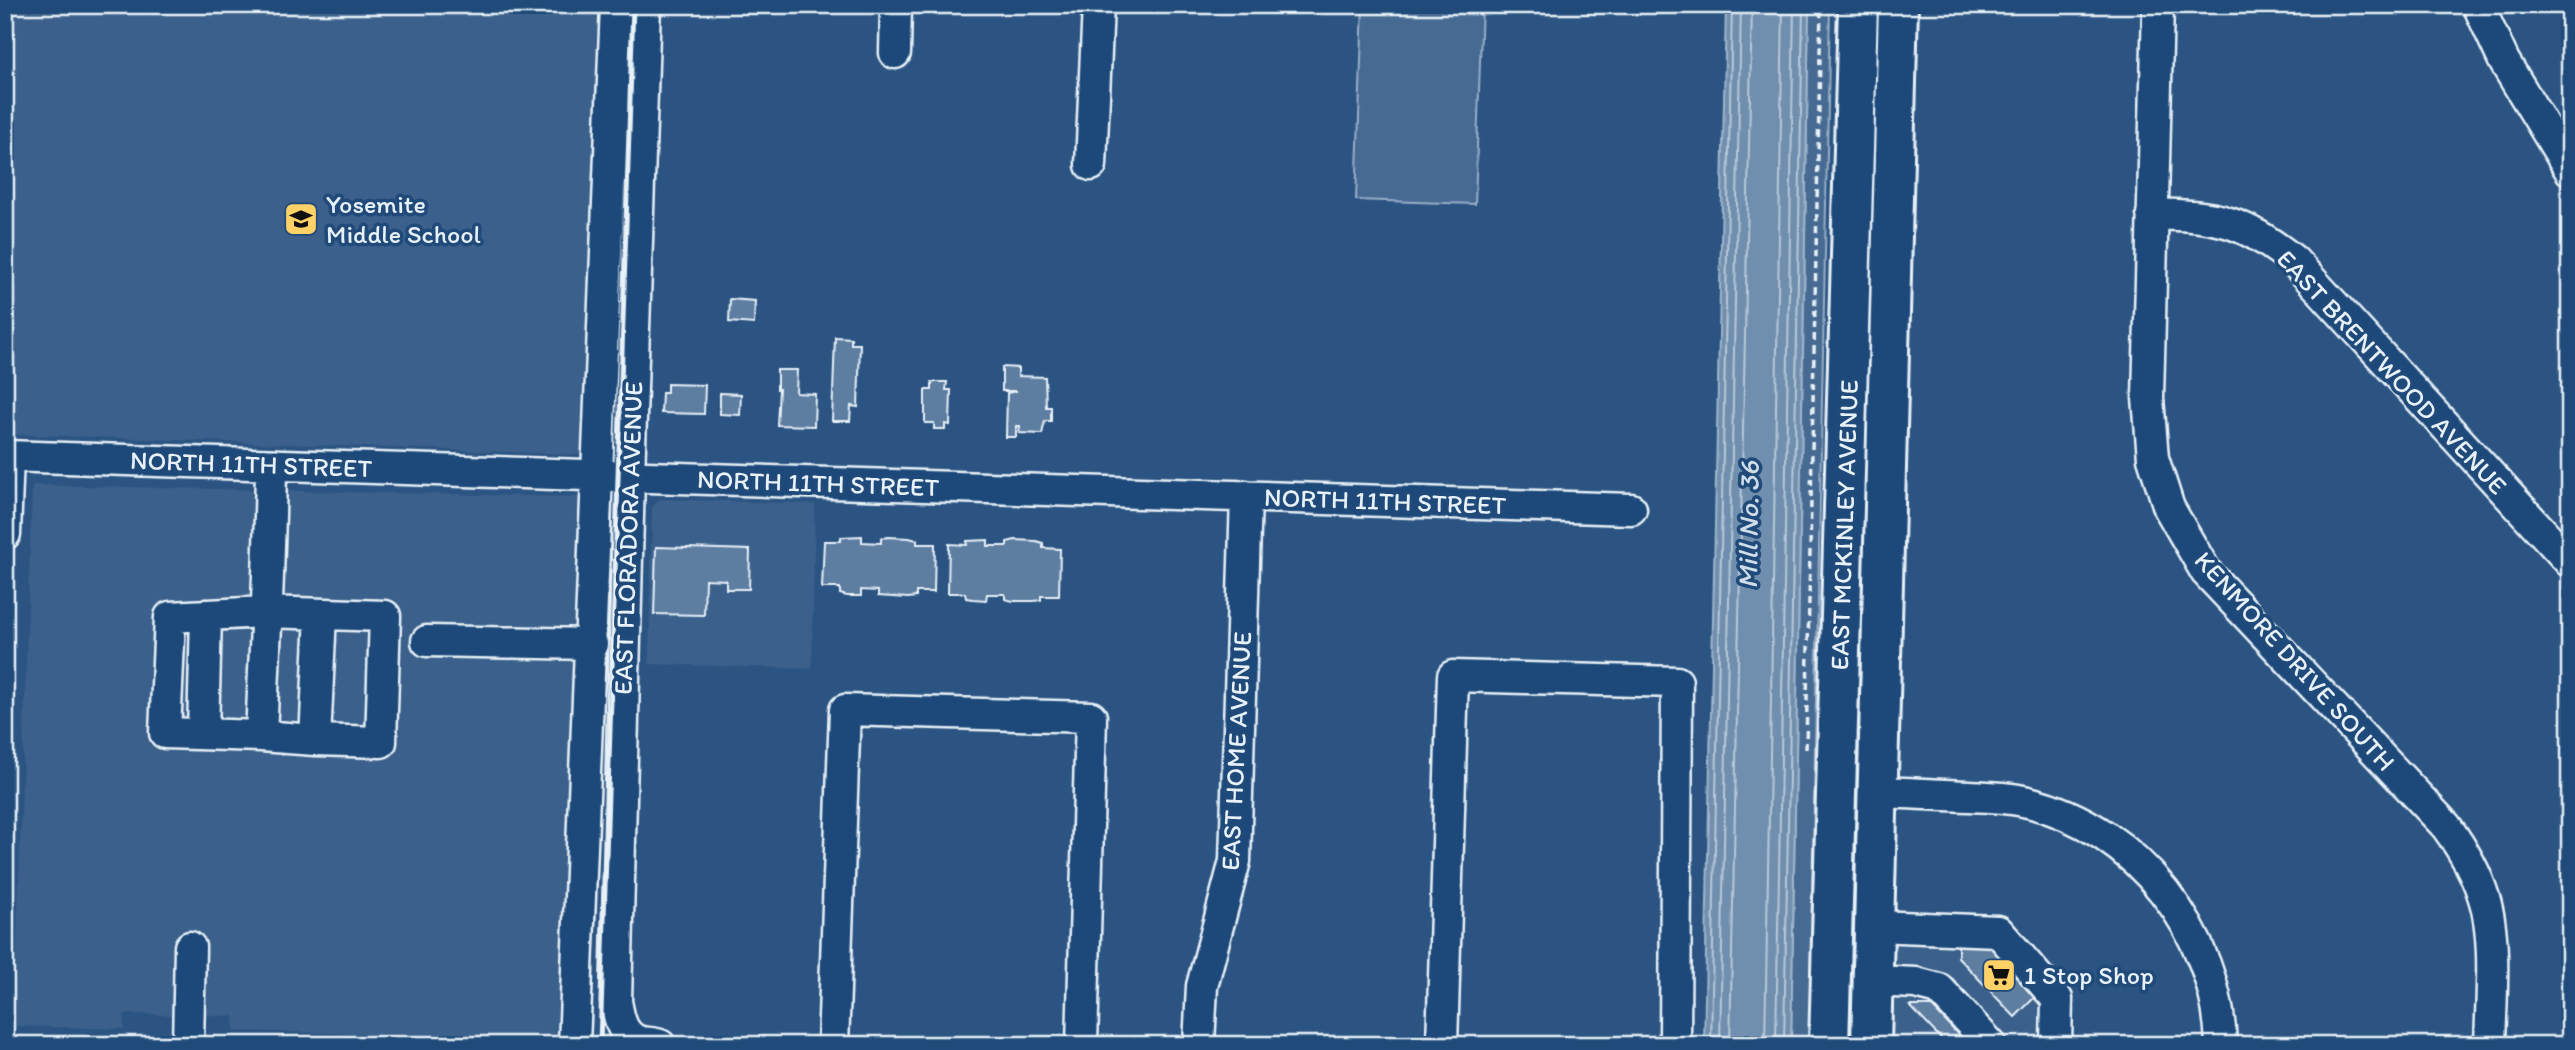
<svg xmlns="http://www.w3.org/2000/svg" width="2575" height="1050" font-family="Itim,sans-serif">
<rect width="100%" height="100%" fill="#2b5482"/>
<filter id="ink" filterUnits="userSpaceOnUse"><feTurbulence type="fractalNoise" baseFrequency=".0143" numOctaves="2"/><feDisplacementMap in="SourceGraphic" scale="14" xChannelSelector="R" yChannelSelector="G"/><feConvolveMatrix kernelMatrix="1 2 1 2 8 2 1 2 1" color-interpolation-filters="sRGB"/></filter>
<g filter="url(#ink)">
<path fill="#3a608b" d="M5 5H603L587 455 5 434Z
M32 485 578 497 584 500 568 1038 234 1031V1016L124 1014V1029L14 1026Z
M660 499 815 504 812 669 649 664 652 507Z
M1894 940 1994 944 2047 1002 2046 1045H1891Z"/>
<path fill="#476b93" stroke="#98aec6" stroke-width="2" d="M1363 5H1482L1475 204 1356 200Z
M1809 5H1830L1809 1045H1791Z"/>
<path fill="#708ead" stroke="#a0b6cb" stroke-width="2" d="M1726 5H1809L1791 1045H1704Z"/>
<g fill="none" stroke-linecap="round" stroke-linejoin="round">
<path stroke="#b8c9da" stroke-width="2" d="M1711 1045 1732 5
M1720 1045 1741 5
M1730 1045 1752 5
M1765 1045 1783 5
M1776 1045 1794 5
M1784 1045 1803 5"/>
</g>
<path fill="#5d7da1" stroke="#e8f1f8" stroke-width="2" d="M730 299 755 301 754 324 729 322Z
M835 337 851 338V344H860L858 407 851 406 850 421H832Z
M1002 367 1018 368V376L1045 377 1046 407H1051V421H1045L1042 434 1019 433 1020 426H1016V437H1006L1007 393 1017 391H1002Z
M777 370H797L796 393 815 394 814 426 777 425 779 389H777Z
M932 382H947L946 390H951L950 425 945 424V429H934V423H925V390H932Z
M667 384 705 385 704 414 661 413 662 393H667Z
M720 393 741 394 740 415 720 414Z
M862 536V542L881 543V538L889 537 909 538 917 540V544H935L934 592H916V597L908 598 878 596V591L861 590V596H847L840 594V588H822L824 541H841V537Z
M988 540V546H1007V542L1015 540 1036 541 1043 543V548L1060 549 1059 596H1041V600L1034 601H1013L1005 599V594H987L986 600 973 599 966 598 965 593H948L949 544 967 545V541Z
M656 547 750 550 749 589H726V580L705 579 704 615 654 614Z
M1958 942 1994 944 2039 993 2015 1017 1958 957Z
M1910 1006H1931L1968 1045H1947Z"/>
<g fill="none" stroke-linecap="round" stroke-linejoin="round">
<g stroke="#e8f1f8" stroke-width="35">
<path id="minor" d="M645 5 629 476 616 1001C619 1018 622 1038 642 1042 648 1043 654 1043 660 1045
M2158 5 2148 398 2153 458 2169 508 2206 572 2446 826C2462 848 2476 871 2484 898 2497 938 2491 1002 2490 1045
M2478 5 2504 61 2570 170
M895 53 896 5
M1091 165 1098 5
M2152 214C2218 216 2241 219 2294 261L2570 562
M5 456 1631 509
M271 465C270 555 265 646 261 736L165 733 170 617 266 612 385 616 381 742 315 740 321 614
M5 534 8 456
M427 641 592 644
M203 734 206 615
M261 736 315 740
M1878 792C1909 793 1939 795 1969 796 1988 797 2009 797 2028 802 2137 828 2218 934 2221 1045
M1875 926 1998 931 2057 999 2056 1045
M1873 981 1916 983 1939 989 1991 1045
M188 1045 190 947
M574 1045 616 5
M833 1045 845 710 1091 717 1082 1045
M1199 1045 1202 986 1235 861 1246 496
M1442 1045 1453 676 1677 682 1675 1045"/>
</g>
<g stroke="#e8f1f8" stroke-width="44">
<path id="major" d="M1829 1045 1858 5
M1871 1045 1898 5"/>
</g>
<path stroke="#e8f1f8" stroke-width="3.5" stroke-dasharray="7 5" stroke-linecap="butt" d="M1806 749 1821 5"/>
<use href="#minor" stroke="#1f4a7a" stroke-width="30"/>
<use href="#major" stroke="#1f4a7a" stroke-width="38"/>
<path stroke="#e8f1f8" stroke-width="5" d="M600 1045 633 5"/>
</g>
</g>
<defs>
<g id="school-square" transform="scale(1.75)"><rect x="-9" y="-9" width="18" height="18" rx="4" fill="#ffd166" stroke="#1f4a7a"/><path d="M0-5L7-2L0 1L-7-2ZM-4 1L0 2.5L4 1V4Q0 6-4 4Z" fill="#111"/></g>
<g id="supermarket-square" transform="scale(1.75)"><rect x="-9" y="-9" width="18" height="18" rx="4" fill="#ffd166" stroke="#1f4a7a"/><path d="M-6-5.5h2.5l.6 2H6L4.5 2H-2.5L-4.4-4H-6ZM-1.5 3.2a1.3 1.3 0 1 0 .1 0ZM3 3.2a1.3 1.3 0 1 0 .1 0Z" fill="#111"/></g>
</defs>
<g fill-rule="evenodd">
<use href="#school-square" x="301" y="219"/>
<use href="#supermarket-square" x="1999" y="975"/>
</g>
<g text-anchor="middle" stroke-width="7" stroke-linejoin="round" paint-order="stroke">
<g font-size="26" fill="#e8f1f8" stroke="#1f4a7a" text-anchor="start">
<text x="326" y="213">Yosemite<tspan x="326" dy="30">Middle School</tspan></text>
<text x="2024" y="984">1 Stop Shop</text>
</g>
<g font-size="26" fill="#e8f1f8" stroke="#1f4a7a">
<text transform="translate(2392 372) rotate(47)" y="9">EAST BRENTWOOD AVENUE</text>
<text transform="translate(251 464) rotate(2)" y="9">NORTH 11TH STREET</text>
<text transform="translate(818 483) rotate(2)" y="9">NORTH 11TH STREET</text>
<text transform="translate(1385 501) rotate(2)" y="9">NORTH 11TH STREET</text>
<text transform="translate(1844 525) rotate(-88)" y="9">EAST MCKINLEY AVENUE</text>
<text transform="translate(628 538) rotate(-88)" y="9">EAST FLORADORA AVENUE</text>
<text transform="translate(2295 661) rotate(48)" y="9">KENMORE DRIVE SOUTH</text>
<text transform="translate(1236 751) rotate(-87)" y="9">EAST HOME AVENUE</text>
</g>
<g font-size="28" font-style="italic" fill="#d0dde9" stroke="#1f4a7a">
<text transform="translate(1748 525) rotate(-89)" y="10">Mill No. 36</text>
</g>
</g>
<rect width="2575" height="1050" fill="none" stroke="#1f4a7a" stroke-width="28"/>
<rect x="14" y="14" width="2547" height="1022" fill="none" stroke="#e8f1f8" stroke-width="2.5" filter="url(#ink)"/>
</svg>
